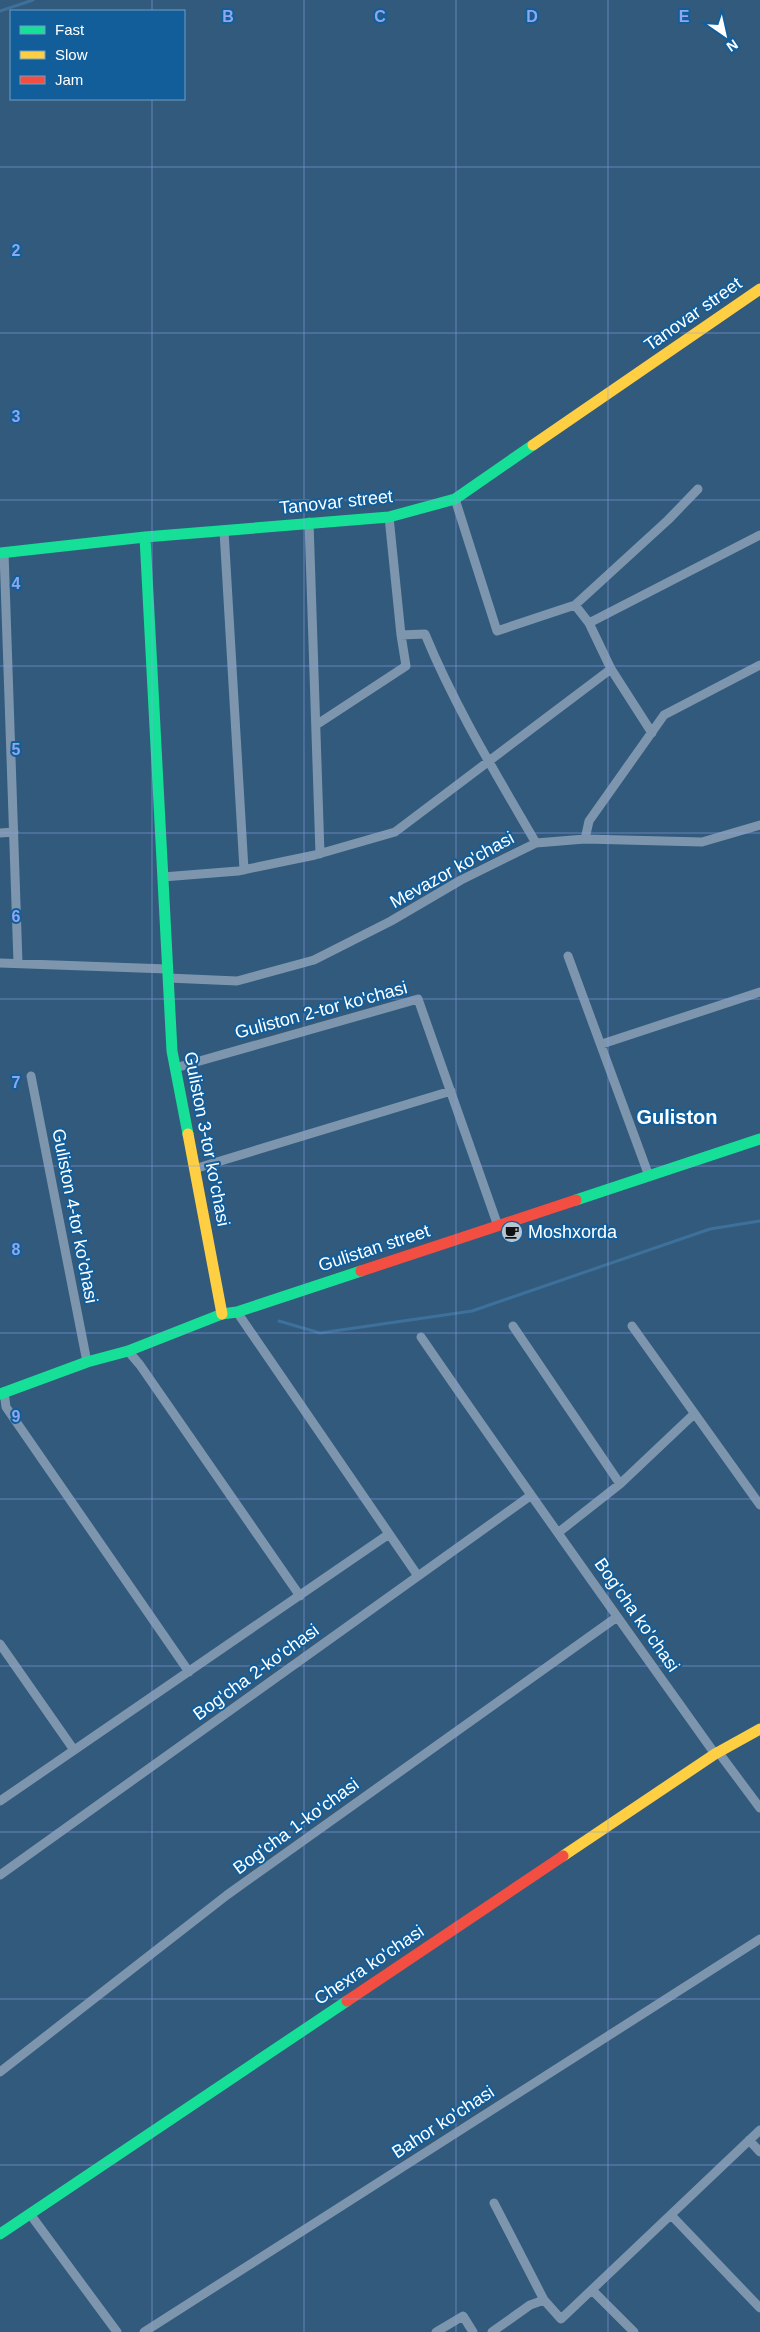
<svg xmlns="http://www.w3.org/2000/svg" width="760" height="2332" font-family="Arial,sans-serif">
<rect width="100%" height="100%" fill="#325a7c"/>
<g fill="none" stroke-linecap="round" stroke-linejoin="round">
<path stroke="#3d719c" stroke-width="3" d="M0 11 33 0
M279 1321 320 1333 472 1311 710 1229 760 1221"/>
<path stroke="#7d96ae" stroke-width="9" d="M455 499 497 631 575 605 668 520 698 489
M309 522 320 854
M224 531 244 870
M4 552 18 963
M575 605 589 623 611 669 652 733
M589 623 760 535
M401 635 425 634C455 707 496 774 536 843
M316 725 406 666 401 635 389 517
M0 833 14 832
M585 839 589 821 664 715 760 665
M163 877 238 871 315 855 395 832 611 669
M568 956 649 1176
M0 963 167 969
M168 978 237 981 314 960 391 921 461 880 536 843 585 839 702 842 760 825
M602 1044 760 992
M175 1068 418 999 498 1226
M31 1076 87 1362
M194 1169 451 1091
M237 1312 418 1576
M513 1326 620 1484
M632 1326 760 1505
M421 1337C517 1477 616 1615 715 1754
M128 1351 140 1365 300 1596
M4 1392 6 1407 189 1672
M559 1532 620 1484 694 1414
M0 1644 74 1750
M719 1753 760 1808
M0 1801 389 1534
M0 1875 530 1496
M0 2072 227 1895 617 1617
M749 2140 760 2152
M494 2203 544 2300
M30 2214 117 2332
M671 2215 760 2308
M592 2290 634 2332
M144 2332 760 1939
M436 2332 463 2316 473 2332
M492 2332 530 2305 544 2300 561 2319 760 2130"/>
<path stroke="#16e098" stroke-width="11" d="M145 537 172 1051 188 1134
M0 553 145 537 389 517 455 499 533 445
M576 1200 760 1139
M0 1394 87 1362 128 1351 222 1314 237 1312 361 1271
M0 2234 347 2001"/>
<path stroke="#ffcf43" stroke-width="11" d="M533 445 760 289
M188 1134 222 1314
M563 1856 715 1754 760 1729"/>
<path stroke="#f24e42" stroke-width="11" d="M361 1271 576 1200
M347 2001 563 1856"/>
</g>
<path fill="none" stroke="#8ea6ec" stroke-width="1" stroke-opacity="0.55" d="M152 0V11M304 0V2332M456 0V2332M608 0V2332M152 99V2332M0 167H760M0 333H760M0 500H760M0 666H760M0 833H760M0 999H760M0 1166H760M0 1333H760M0 1499H760M0 1666H760M0 1832H760M0 1999H760M0 2165H760"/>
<defs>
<g id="cafe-disc" transform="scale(1.125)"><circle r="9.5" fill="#b7c5d1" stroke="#125e9b"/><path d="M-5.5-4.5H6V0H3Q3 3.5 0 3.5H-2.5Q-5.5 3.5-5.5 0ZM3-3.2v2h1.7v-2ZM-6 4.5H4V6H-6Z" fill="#111"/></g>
</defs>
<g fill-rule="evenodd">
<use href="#cafe-disc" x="512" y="1232"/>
</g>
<g text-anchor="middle" stroke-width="4" stroke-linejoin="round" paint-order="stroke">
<g font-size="18" fill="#fff" stroke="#125e9b">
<text transform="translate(693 314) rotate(-35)" y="6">Tanovar street</text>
<text transform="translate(336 502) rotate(-6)" y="6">Tanovar street</text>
<text transform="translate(452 870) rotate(-29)" y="6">Mevazor ko'chasi</text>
<text transform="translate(321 1010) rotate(-15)" y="6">Guliston 2-tor ko'chasi</text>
<text transform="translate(207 1139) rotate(79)" y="6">Guliston 3-tor ko'chasi</text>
<text transform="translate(75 1216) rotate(79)" y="6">Guliston 4-tor ko'chasi</text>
<text transform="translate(374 1248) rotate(-18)" y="6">Gulistan street</text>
<text transform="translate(637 1615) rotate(55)" y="6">Bog'cha ko'chasi</text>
<text transform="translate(256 1672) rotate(-36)" y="6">Bog'cha 2-ko'chasi</text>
<text transform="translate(296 1826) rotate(-36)" y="6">Bog'cha 1-ko'chasi</text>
<text transform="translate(369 1965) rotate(-34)" y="6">Chexra ko'chasi</text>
<text transform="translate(443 2122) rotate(-33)" y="6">Bahor ko'chasi</text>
</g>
<g font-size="18" fill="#fff" stroke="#125e9b" text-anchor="start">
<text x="528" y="1238">Moshxorda</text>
</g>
<g font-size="20" font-weight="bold" fill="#fff" stroke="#125e9b">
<text x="677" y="1124">Guliston</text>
</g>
</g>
<g font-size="16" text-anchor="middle" font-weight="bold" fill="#8ea6ec" stroke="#125e9b" stroke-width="4" stroke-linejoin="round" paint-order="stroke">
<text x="228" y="22">B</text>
<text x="380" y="22">C</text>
<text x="532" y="22">D</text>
<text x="684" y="22">E</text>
<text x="16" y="256">2</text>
<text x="16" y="422">3</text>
<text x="16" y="589">4</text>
<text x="16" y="755">5</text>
<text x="16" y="922">6</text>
<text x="16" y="1088">7</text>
<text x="16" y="1255">8</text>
<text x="16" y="1422">9</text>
</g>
<rect x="10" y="10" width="175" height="90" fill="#125e9b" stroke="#719ec3"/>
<rect x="20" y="26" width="25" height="8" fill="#16e098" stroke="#719ec3"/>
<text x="55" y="35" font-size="15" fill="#ffffff">Fast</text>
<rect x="20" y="51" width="25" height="8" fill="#ffcf43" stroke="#719ec3"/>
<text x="55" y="60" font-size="15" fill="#ffffff">Slow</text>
<rect x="20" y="76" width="25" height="8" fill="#f24e42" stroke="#719ec3"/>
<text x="55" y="85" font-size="15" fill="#ffffff">Jam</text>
<g transform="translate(725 35) rotate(146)" stroke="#125e9b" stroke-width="4" paint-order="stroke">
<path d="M0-4L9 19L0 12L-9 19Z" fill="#ffffff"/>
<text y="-8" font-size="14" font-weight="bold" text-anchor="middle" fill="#ffffff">N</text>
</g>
</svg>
